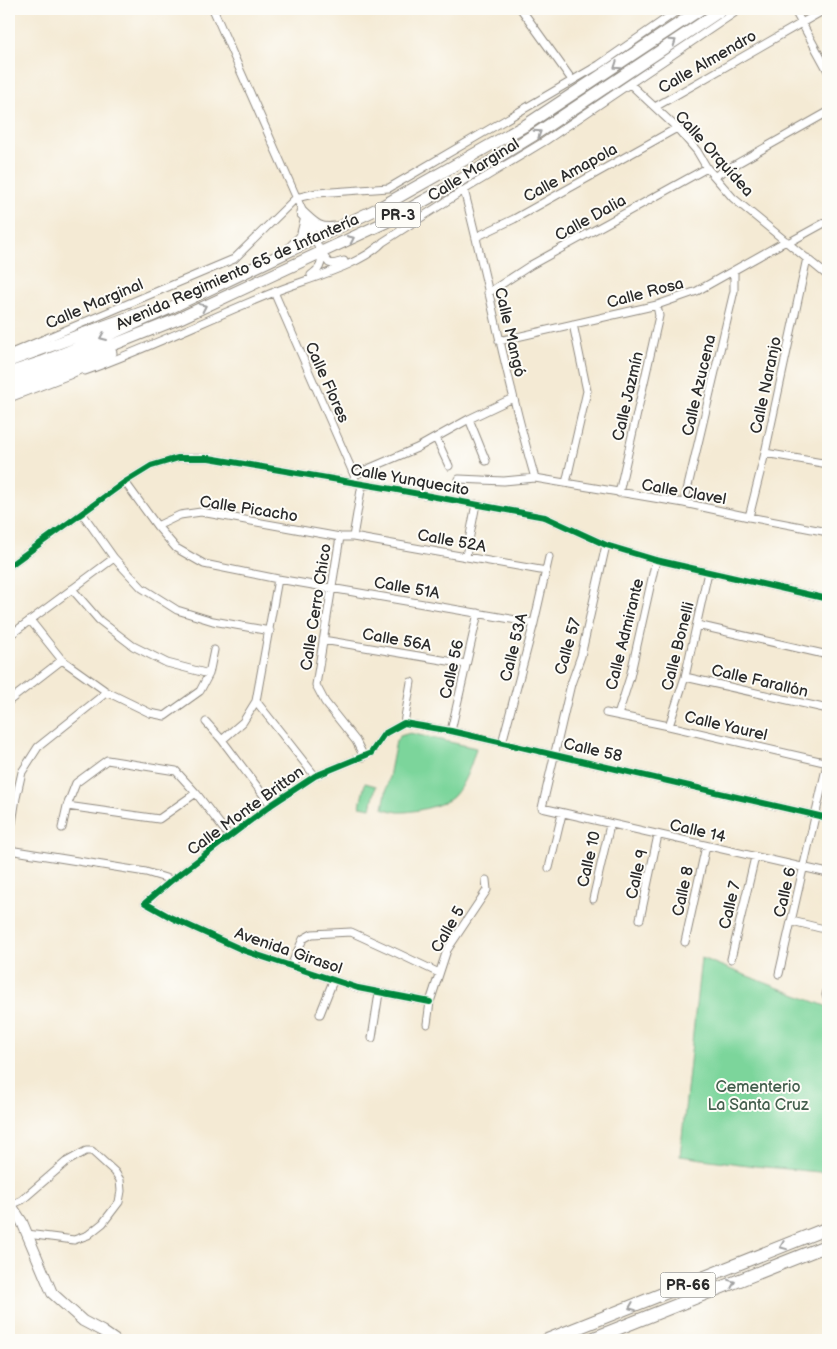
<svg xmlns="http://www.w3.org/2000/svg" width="837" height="1349" font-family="'Balsamiq Sans',sans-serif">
<rect width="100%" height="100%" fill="#fdfcf7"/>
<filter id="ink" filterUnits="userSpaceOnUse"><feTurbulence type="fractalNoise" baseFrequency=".02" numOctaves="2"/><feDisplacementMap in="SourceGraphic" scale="10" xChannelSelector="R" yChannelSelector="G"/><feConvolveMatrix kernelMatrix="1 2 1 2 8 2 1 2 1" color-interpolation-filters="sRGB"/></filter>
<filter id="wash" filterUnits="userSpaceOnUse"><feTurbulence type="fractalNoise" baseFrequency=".0096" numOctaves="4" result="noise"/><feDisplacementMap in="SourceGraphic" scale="20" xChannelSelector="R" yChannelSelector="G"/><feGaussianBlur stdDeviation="1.12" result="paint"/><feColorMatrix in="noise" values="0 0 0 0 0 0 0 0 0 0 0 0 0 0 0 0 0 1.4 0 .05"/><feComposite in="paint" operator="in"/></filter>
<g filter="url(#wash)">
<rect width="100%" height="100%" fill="#f4ead4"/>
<path fill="#7cd59b" stroke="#548063" d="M410 733 476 748C472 763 464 786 453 797 443 806 411 813 398 812 393 811 387 810 383 808L396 741 400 736Z
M365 783 376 786 371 808 360 806Z
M701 958 828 1007V1171L819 1172 755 1166 680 1156Z"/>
</g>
<g filter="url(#ink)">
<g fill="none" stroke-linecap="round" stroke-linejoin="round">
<g stroke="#908a80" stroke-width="9">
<path id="street" d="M213 9 321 253 329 263 333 264 344 261
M521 9 572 80
M794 9 828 71
M630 84 677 128 697 151 707 168 733 198 828 276
M655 107 826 9
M715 176 828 112
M464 190C489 286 507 383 535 478
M476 237 514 219 677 128
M788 243 828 221
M311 275C319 269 322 266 321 256
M274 292 354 475 356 483
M488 293 531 265 707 168
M499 341 657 305 697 291 786 241
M9 354 234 259 296 198 317 193 389 188 599 65 680 9
M85 371C149 348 210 318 272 293 303 280 361 266 383 242L464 190 545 141 740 9
M469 419 486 461
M436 438 449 466
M765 453 828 464
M354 475 417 448 469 419 513 398
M459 479 504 481 535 478 684 503 749 517 828 532
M125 482 157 526 176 548 204 564 278 579 534 623
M566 483 587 391 573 324
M619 493 659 316 657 305
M684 503 734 291V271
M82 513 114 558 142 588 177 610 213 621 270 631
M749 517 765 453 807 258
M157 526 180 515 201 512 340 537H353L546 571
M340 537 316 685 325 702 356 741 364 757
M353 537 362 484
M606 545 581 656 571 684 542 808 828 873
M466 556 476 504
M9 566 125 482 151 466 178 458H209L392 489 545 517 606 545 656 560 828 599
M72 589 99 620 133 646 167 663 209 674
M30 620 62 660 107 692 150 713 165 716 200 691 209 674 214 650
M697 625 828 655
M9 636 114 558
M323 640 466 664
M685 677 828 709
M9 701 62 660
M256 701 315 776
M606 713 669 726 828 763
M618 715 630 677 656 560
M206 722 222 740 271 805
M404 723 411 682
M669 726 685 677 708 572
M451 731 478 613
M222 740 243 722 256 701 278 579
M502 743 534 623 549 557
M67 806 159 819 196 793
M12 823 16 798 22 772 38 747 107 692
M62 828 67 806 76 783 107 760 176 771 196 793 229 836
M9 850 146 872 172 880
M549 868 562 814
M593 899 610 825
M640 919 658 835
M792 921 828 930
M685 942 706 846
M731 959 755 857
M291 966 303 939 312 934 351 932 397 953 439 973
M779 974 828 760
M826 995 828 986
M430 1002 358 988 245 951 172 918 145 903 172 880 271 805 315 776 371 753 384 734 404 723 451 731 828 818
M320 1014 333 981
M427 1024 430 1002 447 950 487 890 486 880
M372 1038 379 993
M11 1205 22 1200 66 1162 86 1151H92L115 1172 120 1180 121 1191 119 1202 103 1223 88 1235 74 1240 27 1234"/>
</g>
<g stroke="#908a80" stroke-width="12">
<path id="secondary" d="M9 1202 22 1222 52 1293 83 1321 102 1331 115 1340"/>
</g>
<g stroke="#908a80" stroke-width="13">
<path id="primary" d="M302 213C313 223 319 231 335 228
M292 247 302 237 306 221
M9 361 146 311
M9 373 42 362 104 337 170 308 379 208 526 125 701 9
M9 384 60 366 178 319 386 222 454 184 534 135 723 9
M9 396 69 373 111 353"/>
</g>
<g stroke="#908a80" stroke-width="14">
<path id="highway" d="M547 1340 828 1228
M589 1340 828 1245"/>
</g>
<use href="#street" stroke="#fff" stroke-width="7"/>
<use href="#secondary" stroke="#fff" stroke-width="10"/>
<use href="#primary" stroke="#fff" stroke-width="11"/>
<use href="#highway" stroke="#fff" stroke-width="12"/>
<g stroke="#fdfcf7" stroke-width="9">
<path id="cycleway" d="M9 566 125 482 151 466 178 458H209L392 489 545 517 606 545 656 560 828 599
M430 1002 358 988 245 951 172 918 145 903 172 880 271 805 315 776 371 753 384 734 404 723 451 731 828 818"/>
</g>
<use href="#cycleway" stroke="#00873e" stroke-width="6"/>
</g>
<defs><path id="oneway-chevron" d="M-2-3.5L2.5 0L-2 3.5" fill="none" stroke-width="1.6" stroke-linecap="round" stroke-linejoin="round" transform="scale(1.25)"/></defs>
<g stroke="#a0a0a0">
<use href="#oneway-chevron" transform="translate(673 42) rotate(-34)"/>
<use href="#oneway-chevron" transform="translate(617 66) rotate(146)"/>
<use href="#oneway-chevron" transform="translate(538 133) rotate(-33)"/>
<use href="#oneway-chevron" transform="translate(351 239) rotate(-25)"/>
<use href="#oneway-chevron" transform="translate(203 307) rotate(-25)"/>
<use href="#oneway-chevron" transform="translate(103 337) rotate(157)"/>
<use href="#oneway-chevron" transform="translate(783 1246) rotate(158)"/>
<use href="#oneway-chevron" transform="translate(732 1283) rotate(-22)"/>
<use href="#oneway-chevron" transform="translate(632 1307) rotate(158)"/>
</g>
</g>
<g text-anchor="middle" stroke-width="4" stroke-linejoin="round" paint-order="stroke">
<g fill="#fdfcf7" stroke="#6a6a68" stroke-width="1">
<rect x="375.5" y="202.5" width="45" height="25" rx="4"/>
<rect x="660.5" y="1272.5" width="55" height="25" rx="4"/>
</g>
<g font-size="15" font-weight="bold" fill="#2b2b2b">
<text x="398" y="220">PR-3</text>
<text x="688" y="1290">PR-66</text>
</g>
<g font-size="16" fill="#2b2b2b" stroke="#fdfcf7">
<text transform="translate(707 61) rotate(-30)" y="6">Calle Almendro</text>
<text transform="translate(715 153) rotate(48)" y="6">Calle Orquídea</text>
<text transform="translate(473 169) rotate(-32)" y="6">Calle Marginal</text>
<text transform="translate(570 172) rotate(-29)" y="6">Calle Amapola</text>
<text transform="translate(590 217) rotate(-29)" y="6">Calle Dalia</text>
<text transform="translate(237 271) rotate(-24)" y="6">Avenida Regimiento 65 de Infantería</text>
<text transform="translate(645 292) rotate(-15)" y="6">Calle Rosa</text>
<text transform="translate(94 303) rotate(-23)" y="6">Calle Marginal</text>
<text transform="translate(511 332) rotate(77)" y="6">Calle Mangó</text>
<text transform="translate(328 382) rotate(66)" y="6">Calle Flores</text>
<text transform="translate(698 385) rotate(-77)" y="6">Calle Azucena</text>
<text transform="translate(765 385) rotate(-78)" y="6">Calle Naranjo</text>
<text transform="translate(627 396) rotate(-77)" y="6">Calle Jazmín</text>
<text transform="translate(410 479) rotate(10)" y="6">Calle Yunquecito</text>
<text transform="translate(684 491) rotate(10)" y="6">Calle Clavel</text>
<text transform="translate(249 508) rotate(9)" y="6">Calle Picacho</text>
<text transform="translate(452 540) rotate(10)" y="6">Calle 52A</text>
<text transform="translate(407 587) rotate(10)" y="6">Calle 51A</text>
<text transform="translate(315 607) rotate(-81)" y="6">Calle Cerro Chico</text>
<text transform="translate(624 634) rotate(-76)" y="6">Calle Admirante</text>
<text transform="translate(397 639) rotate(10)" y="6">Calle 56A</text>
<text transform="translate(567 646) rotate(-74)" y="6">Calle 57</text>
<text transform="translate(677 646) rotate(-76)" y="6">Calle Bonelli</text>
<text transform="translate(513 647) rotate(-76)" y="6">Calle 53A</text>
<text transform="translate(451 669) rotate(-77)" y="6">Calle 56</text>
<text transform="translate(760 680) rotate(13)" y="6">Calle Farallón</text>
<text transform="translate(726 725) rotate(13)" y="6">Calle Yaurel</text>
<text transform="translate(593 749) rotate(13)" y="6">Calle 58</text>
<text transform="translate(245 810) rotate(-36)" y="6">Calle Monte Britton</text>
<text transform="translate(698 830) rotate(13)" y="6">Calle 14</text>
<text transform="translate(588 859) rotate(-77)" y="6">Calle 10</text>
<text transform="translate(636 874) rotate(-77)" y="6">Calle 9</text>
<text transform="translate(682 891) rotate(-78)" y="6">Calle 8</text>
<text transform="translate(784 892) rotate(-77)" y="6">Calle 6</text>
<text transform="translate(729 905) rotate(-77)" y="6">Calle 7</text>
<text transform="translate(447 929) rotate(-60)" y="6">Calle 5</text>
<text transform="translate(289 950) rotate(19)" y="6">Avenida Girasol</text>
</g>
<g font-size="16" fill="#435e4d" stroke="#fdfcf7">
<text x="758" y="1092">Cementerio<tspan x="758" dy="18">La Santa Cruz</tspan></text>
</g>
</g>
<rect width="837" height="1349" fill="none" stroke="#fdfcf7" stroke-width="30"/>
</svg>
